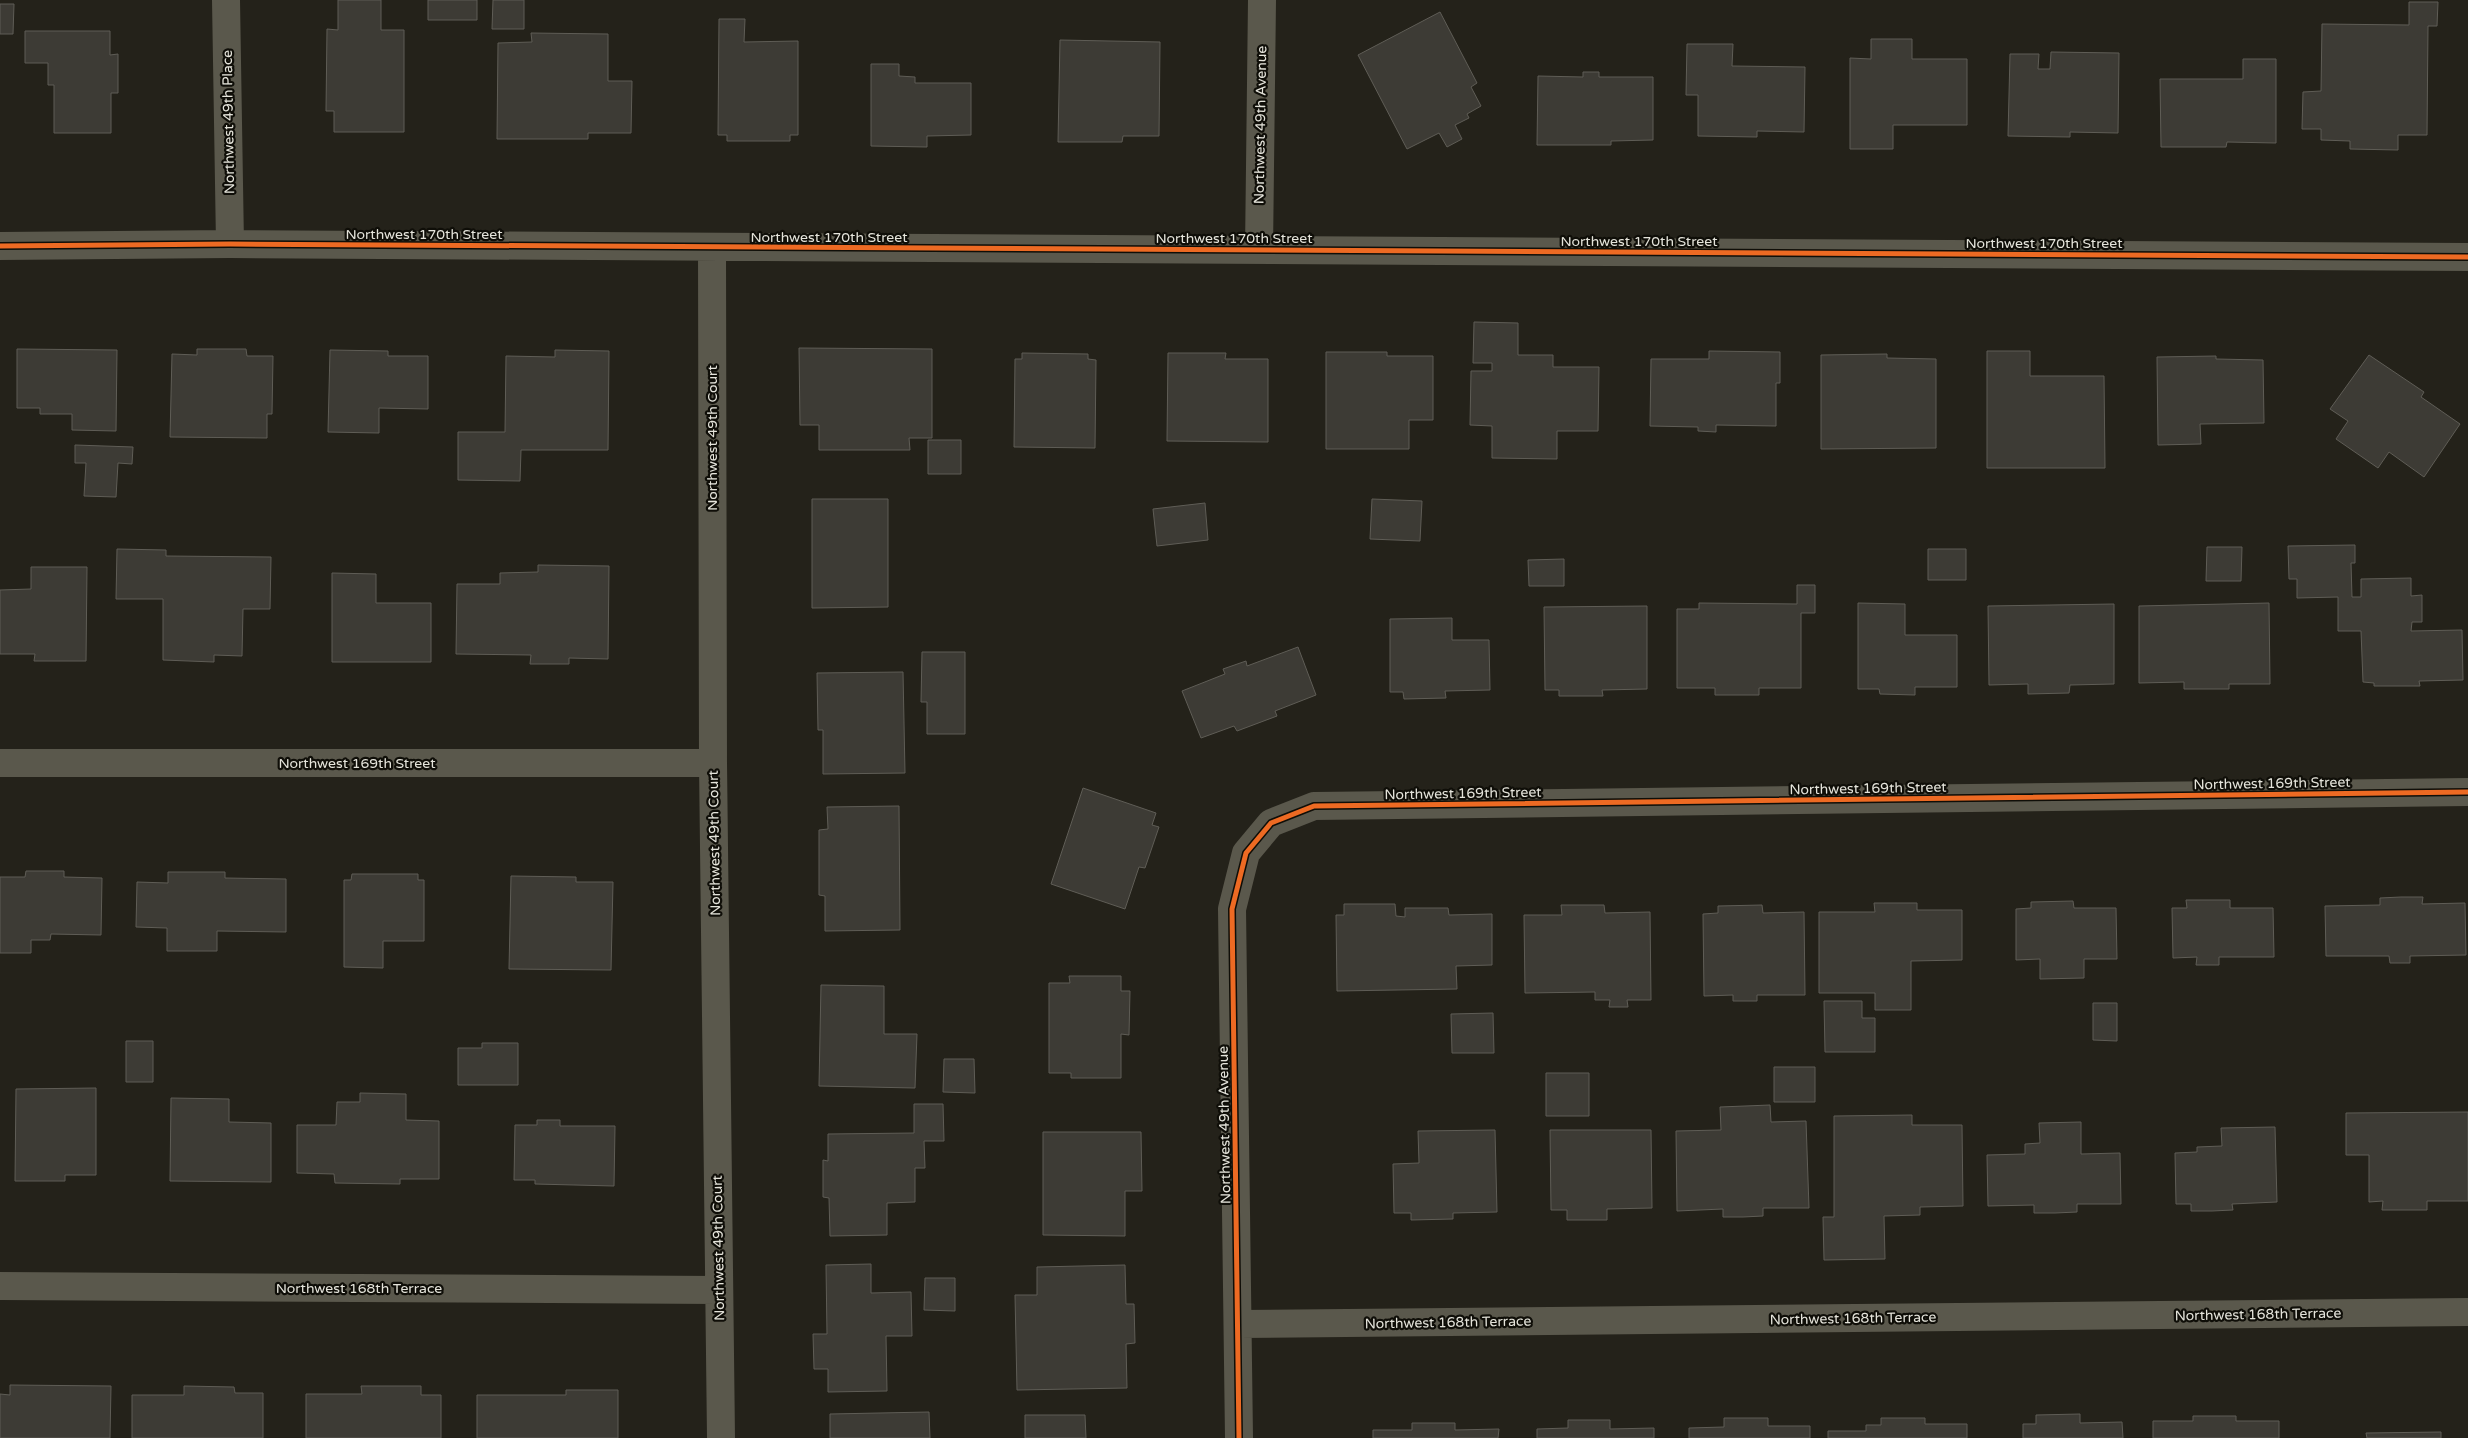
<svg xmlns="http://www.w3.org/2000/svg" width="2468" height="1438" font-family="'Varela Round',sans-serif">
<rect width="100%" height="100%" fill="#24221a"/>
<path fill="#3d3b35" stroke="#5f5d56" d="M338 0H381V30H404V132H334V111H326L327 29 338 30Z
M428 0H477V20H428Z
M493 0H524V29H492Z
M2409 2H2438L2437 26H2428L2427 135H2398V150L2350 149V141L2321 140V129H2302L2303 92 2321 91 2322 24 2409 25Z
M0 4H14L13 34H0Z
M1440 12 1477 83 1471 87 1481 106 1467 114 1469 118 1455 125 1462 139 1447 147 1439 133 1407 149 1358 55Z
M719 19H745L744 42 798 41V135H790V141H727V135H718Z
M25 31H110V55L118 54V93H111V133H54V85H48V63H25Z
M531 33 608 34V81H632L631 133H588V139H497L498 43 532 42Z
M1871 39H1912V59H1967V125H1893V149H1850V58L1871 59Z
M1060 40 1160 42 1159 136H1123L1122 142H1058Z
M1687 44H1733L1732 66 1805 67 1804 132 1757 131V137L1698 136V95H1686Z
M2051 52 2119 53 2118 133 2070 132V137L2008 136 2010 54H2039L2038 69H2050Z
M2243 59H2276V143L2227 142 2226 147H2161L2160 79H2243Z
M871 64H899V76L915 77V83H971V135L927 136V147L871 146Z
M1583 72H1599V77H1653V140L1611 141V145H1537L1538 76 1583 77Z
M1474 322 1518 323V355H1553V367H1599L1598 431H1557V459L1492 458V426L1470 425 1471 371H1492V363H1473Z
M799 348 932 349V438H909L910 450H819V425H800Z
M17 349 117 350 116 431 72 430V414H40V408H17Z
M197 349H246L247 356H273L272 414H267V438L170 437 172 354 197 355Z
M330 350 388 351V356H428V409L379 408V433L328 432Z
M555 350 609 351 608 450H521L520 481 458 480V432H505L506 356 555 357Z
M1709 351 1780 352V383H1776V426L1716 425V432L1698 431V427L1650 426 1651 359H1709Z
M1987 351H2030V376H2104L2105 468H1987Z
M1326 352H1387V356H1433V420H1409V449H1326Z
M1022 353 1088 354V359L1096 360 1095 448 1014 447 1015 359H1022Z
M1168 353H1226L1225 359H1268V442L1167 441Z
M1887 354V358L1936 359V448L1821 449V355Z
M2369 355 2424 392 2421 397 2460 424 2424 477 2389 452 2378 468 2336 439 2348 421 2330 409Z
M2216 356V359L2263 360 2264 423 2200 424 2201 444 2158 445 2157 357Z
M928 440H961V474H928Z
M75 445 133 447 132 464 118 463 116 497 84 496 86 463H75Z
M812 499H888V607L812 608Z
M1372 499 1422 501 1420 541 1370 539Z
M1205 503 1208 540 1157 546 1153 509Z
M2355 545V563H2351L2352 597H2361V579L2411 578V596L2422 595V622H2412L2411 631 2462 630 2463 680 2419 681 2420 686H2374V683L2363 682 2361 631H2338V597L2297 598V579H2289L2288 546Z
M2207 547H2242L2241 581H2206Z
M117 549 166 550V556L271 557 270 609H243L242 656 214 655V662L163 660V599H116Z
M1928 549H1966V580H1928Z
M1564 559V586H1529L1528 560Z
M538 565 609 566 608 659 569 658V664H530L531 655 456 654 457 584H500V573L538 572Z
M31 567H87L86 661H34L35 654H0V590L31 589Z
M332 573 376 574V603H431V662H332Z
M1797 585H1815V613H1801V688H1759V695H1715V688H1677V609H1699V603L1797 604Z
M1858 603 1905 604V635H1957V687H1915V695L1880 694 1879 689H1858Z
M2269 603 2270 684H2229V689H2184V682L2139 683V606Z
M2114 604V684L2070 685 2069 693 2028 694V684L1989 685 1988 606Z
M1647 606V689L1602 690 1603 696H1559V690H1545L1544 607Z
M1452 618V640H1489L1490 690 1445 691 1446 698 1404 699 1403 692H1390V619Z
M1298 647 1316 695 1275 711 1277 716 1237 731 1234 726 1201 738 1182 691 1225 674 1223 669 1246 661 1247 666Z
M922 652H965V734H927V702H921Z
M903 672 905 773 823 774V730H818L817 673Z
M1083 788 1156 813 1152 825 1159 827 1145 868 1139 867 1125 909 1051 884Z
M899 806 900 930 825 931V896L819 895V830L828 829 827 807Z
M26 871H64V877L102 878 101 935 51 934 50 940H31V953H0V877H25Z
M168 872H225V878L286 879V932L217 931V951H167V928L136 927 137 882 168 883Z
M352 874H418V880H424V941H383V968L344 967V880H351Z
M511 876 576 877V882H613L611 970 509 969Z
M2401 897H2423L2422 904 2465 903 2466 955 2410 956V963H2390L2389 956H2326L2325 906 2380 905V898Z
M2186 900H2230V908H2273L2274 957H2219V965H2196L2197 957 2173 958 2172 908H2187Z
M2073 901 2074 908H2116L2117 959H2084V978L2040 979V959L2016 960V909L2031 908V902Z
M1874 903H1917V910H1962V960L1911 961V1010H1875V993H1819V912H1875Z
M1344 904H1395L1396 916 1405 917V908H1448L1449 915 1492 914V965L1456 966 1457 989 1337 991 1336 915H1344Z
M1561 905H1604L1605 913 1650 912 1651 1000H1627L1628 1007H1609L1610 1000H1595V992L1525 993 1524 915H1562Z
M1762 905 1763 913 1804 912 1805 995H1757V1001H1733V995L1704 996 1703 914 1718 913V906Z
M1069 976H1121V991H1130L1129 1035 1121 1034V1078H1071V1073H1049V983H1070Z
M821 985 884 986V1034H917L915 1088 819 1086Z
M1824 1001H1862V1018H1875V1052H1825Z
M2093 1003H2117V1041L2093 1040Z
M1493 1013 1494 1053H1452L1451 1014Z
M126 1041H153V1082H126Z
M482 1043H518V1085H458V1048H482Z
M944 1059H974L975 1093 943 1092Z
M1774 1067H1815V1102H1774Z
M1546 1073H1589V1116H1546Z
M96 1088V1175H65V1181H15L16 1089Z
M360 1093 406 1094V1120L439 1121V1179H400V1184L335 1183 334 1174 297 1173V1125H336L337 1102H360Z
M171 1098 229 1099V1122L271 1123V1182L170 1181Z
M914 1104H943L944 1141H924L925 1168H915V1202L887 1203V1235L830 1236 829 1198 823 1197V1160L828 1161V1134L914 1133Z
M1770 1105 1771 1122 1806 1121 1809 1208H1763V1216L1743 1217H1723V1209L1677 1211 1676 1131 1721 1130 1720 1107Z
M2468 1112V1201H2427V1210H2382L2383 1201 2369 1202V1155H2346V1113Z
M1912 1115V1125H1962L1963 1206 1920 1207V1215L1884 1216 1885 1259 1824 1260 1823 1217H1834V1116Z
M537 1120H560V1126H615L614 1186 535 1184V1180H514L515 1125H537Z
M2081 1122V1154L2120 1153 2121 1204H2077V1212L2055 1213H2034V1205L1988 1206 1987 1155 2025 1154V1144L2040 1143 2039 1123Z
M2275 1127 2277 1202 2232 1204 2233 1210 2212 1211H2191V1204H2176L2175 1153 2197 1152V1147L2222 1146 2221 1128Z
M1495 1130 1497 1212 1453 1213V1219L1411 1220V1213H1394L1393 1164 1419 1163 1418 1131Z
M1550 1130H1651L1652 1208 1607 1209V1220H1567V1210H1551Z
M1043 1132H1141L1142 1191H1125V1236L1043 1235Z
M871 1264V1293L911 1292 912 1336H886L887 1391 828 1392V1369H814L813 1334H827L826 1265Z
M1125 1265 1126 1304H1134L1135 1343 1126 1344 1127 1388 1017 1390 1015 1295H1037V1267Z
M925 1278H955V1311L924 1310Z
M10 1385 111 1386 110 1438H0V1394L10 1395Z
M184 1386 234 1387 235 1393H263V1438H132V1395H184Z
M361 1386H421V1395H441V1438H306V1394H362Z
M566 1390H618V1438H477V1395H566Z
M929 1412 930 1438H830V1414Z
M2080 1414V1423L2122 1422 2123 1438H2023V1424H2036V1415Z
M1025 1415H1085L1086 1438H1025Z
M2193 1416H2236V1421H2279V1438H2153V1421H2193Z
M1724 1418H1768V1426H1810V1438H1689V1428L1724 1427Z
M1881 1418H1925V1424H1967V1438H1828V1431H1866V1425H1881Z
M1568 1420H1610V1429L1654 1428V1438H1537V1429L1568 1428Z
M1412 1423H1455V1430L1499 1429 1498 1438H1373V1430H1412Z
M2441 1432V1438H2367L2366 1433Z"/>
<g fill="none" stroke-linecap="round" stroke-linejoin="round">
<path stroke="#5a584c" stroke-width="28" d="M226 0 230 244
M0 246 230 244 2468 257
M712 247 713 763 721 1438
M1259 250 1262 0
M0 763H713
M0 1286 718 1290
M1239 1324 2468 1312
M1239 1438 1232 909 1246 853 1271 823 1314 806 2468 792"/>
<g stroke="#0f0e08" stroke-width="8">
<path id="cycleway" d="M0 246 230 244 2468 257
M1239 1438 1232 909 1246 853 1271 823 1314 806 2468 792"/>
</g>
<use href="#cycleway" stroke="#ed6a23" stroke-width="5"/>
</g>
<g text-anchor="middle" stroke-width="4.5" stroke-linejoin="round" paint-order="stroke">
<g font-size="14" fill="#e5e4db" stroke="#0f0e08">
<text transform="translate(228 122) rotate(-91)" y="5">Northwest 49th Place</text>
<text transform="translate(1260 125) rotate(-89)" y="5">Northwest 49th Avenue</text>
<text x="424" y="239">Northwest 170th Street</text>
<text x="829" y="242">Northwest 170th Street</text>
<text x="1234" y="243">Northwest 170th Street</text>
<text x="1639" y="246">Northwest 170th Street</text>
<text x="2044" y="248">Northwest 170th Street</text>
<text transform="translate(712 438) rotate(-90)" y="5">Northwest 49th Court</text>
<text x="357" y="768">Northwest 169th Street</text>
<text transform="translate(2272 783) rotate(-1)" y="5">Northwest 169th Street</text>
<text transform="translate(1868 788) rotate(-1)" y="5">Northwest 169th Street</text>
<text transform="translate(1463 793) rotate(-1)" y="5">Northwest 169th Street</text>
<text transform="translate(714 843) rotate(-91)" y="5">Northwest 49th Court</text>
<text transform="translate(1224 1125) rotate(-91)" y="5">Northwest 49th Avenue</text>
<text transform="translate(718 1248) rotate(-91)" y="5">Northwest 49th Court</text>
<text x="359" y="1293">Northwest 168th Terrace</text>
<text transform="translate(2258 1314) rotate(-1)" y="5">Northwest 168th Terrace</text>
<text transform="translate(1853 1318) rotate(-1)" y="5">Northwest 168th Terrace</text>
<text transform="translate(1448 1322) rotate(-1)" y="5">Northwest 168th Terrace</text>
</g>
</g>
</svg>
